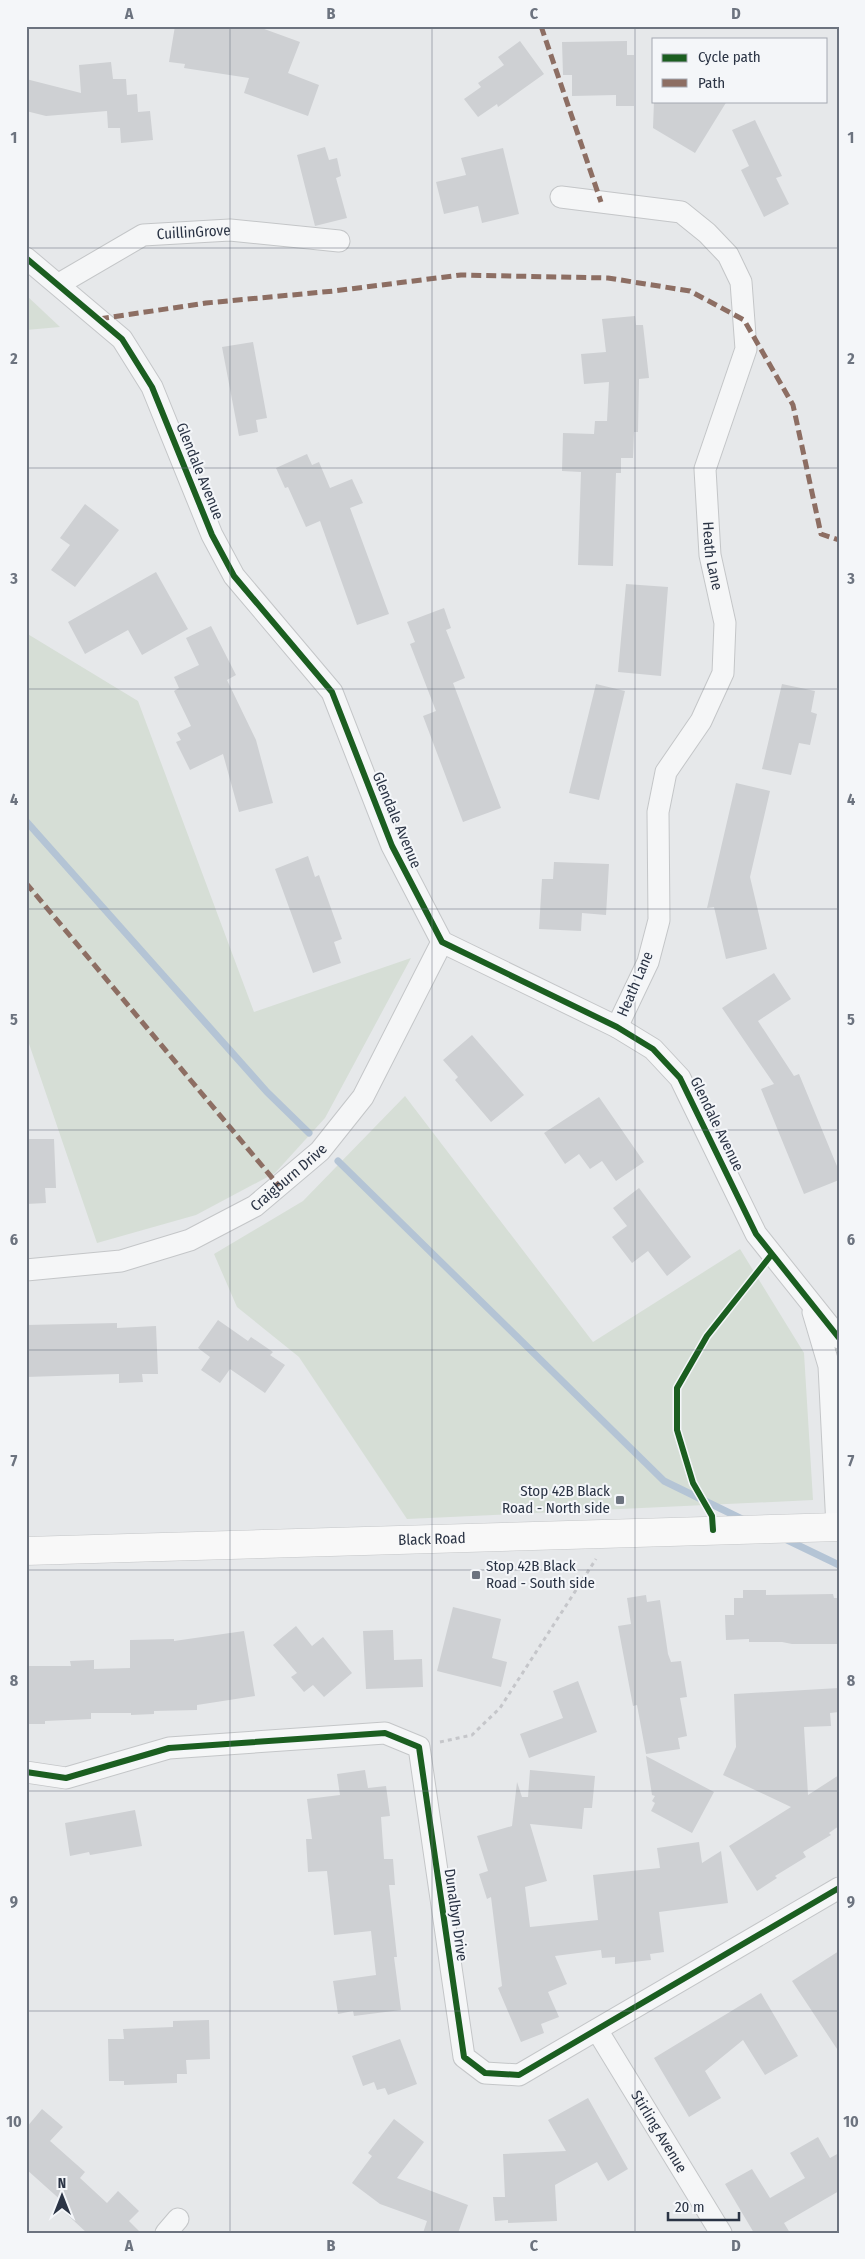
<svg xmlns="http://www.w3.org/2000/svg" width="865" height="2259" font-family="'Fira Sans Condensed',sans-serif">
<rect width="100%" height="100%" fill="#e6e8ea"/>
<path fill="#d6ded6" d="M26 295 60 327 26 330Z
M26 633 138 701 254 1012 411 958 325 1118 275 1173 196 1215 97 1243 26 1035Z
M405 1096 593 1342 740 1249 804 1353 813 1500 407 1519 299 1357 237 1307 214 1254 303 1201Z"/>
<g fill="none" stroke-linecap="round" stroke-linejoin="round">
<path stroke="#b4c4d5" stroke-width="7" d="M26 821 267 1092 309 1133
M338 1161 664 1481 744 1520
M783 1538 839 1565"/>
</g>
<path fill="#ced0d3" d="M175 26H256L300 42 288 73 319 85 308 116 244 93 249 78 184 68 185 64 169 62Z
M520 41 544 74 498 107 497 104 478 117 464 99 481 87 478 83 504 65 498 57Z
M627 41V55H634V106H616V95L572 96V75H563L562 42Z
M111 62 113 79H126L127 95 137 94 138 112 150 111 153 140 121 143 120 128H108L107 111 46 116 26 111V79L81 93 79 65Z
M654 101H727L695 153 653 128Z
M755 120 782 176 776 178 789 204 764 217 741 170 749 166 732 130Z
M325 147 329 160 337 158 341 176 336 178 347 218 315 226 297 155Z
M503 148 519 214 482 223 478 206 444 214 436 182 466 175 461 158Z
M635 316 636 325H643L649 378 639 379 638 432H634L633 458H621V473H616L613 566 578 565 581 472 562 471 563 433 594 434 595 421H607L609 382 584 384 581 354 606 352 602 319Z
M253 342 267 418 256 420 258 432 239 436 222 347Z
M307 454 312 465 319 462 330 488 352 479 363 503 350 508 389 614 357 625 320 521 306 527 288 487 285 488 276 468Z
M85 504 119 530 75 587 51 570 70 545 60 538Z
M156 572 188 629 142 655 128 630 85 654 68 622Z
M626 584 668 587 661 676 618 672Z
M444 608 451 628 446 630 465 678 453 683 501 808 463 822 423 716 436 711 410 644 415 642 407 622Z
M211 626 236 675 227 680 256 740 273 803 239 812 223 754 190 770 176 742 181 740 177 733 191 726 174 691 179 688 174 677 199 665 186 638Z
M596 684 625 691 599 800 569 793Z
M782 684 815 691 811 712 817 714 810 745 799 743 791 775 762 769Z
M736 783 770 791 750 877 767 949 726 959 714 907 707 908Z
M308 856 315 877 319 875 342 939 334 942 341 963 313 973 275 869Z
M554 862 609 864 606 915 582 913 581 931 539 929 542 879H553Z
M774 973 791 999 758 1021 794 1076 799 1074 839 1171V1180L804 1194 761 1089 774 1084 722 1008Z
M472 1035 524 1095 491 1122 455 1080 458 1077 443 1060Z
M599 1097 644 1162 616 1181 602 1161 590 1169 579 1154 565 1164 544 1133Z
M26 1139H54L56 1188H45L46 1203 26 1204Z
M639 1188 691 1257 667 1276 648 1251 632 1263 612 1237 627 1226 613 1208Z
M218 1320 248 1341 251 1337 273 1352 270 1355 285 1365 265 1393 230 1369 220 1383 201 1370 210 1357 198 1348Z
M117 1323V1328L156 1326 158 1374H142L143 1382 119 1383V1374L26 1377V1325Z
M743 1590H766V1595L833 1594 834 1598H839V1644H792L782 1642H749V1639L726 1640 725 1615H734V1598H743Z
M646 1595 647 1602 660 1600 668 1654 671 1662 681 1661 687 1697 680 1698 687 1736 678 1738 680 1749 646 1754 637 1705 633 1706 618 1626 631 1624 627 1598Z
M453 1607 501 1619 492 1658 507 1662 501 1687 437 1671Z
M296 1626 312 1646 323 1637 352 1673 324 1697 313 1685 304 1692 291 1677 297 1673 273 1645Z
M393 1630 394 1660 422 1659 423 1687 366 1689 363 1631Z
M244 1631 255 1696 197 1705V1710L154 1711V1714L131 1715V1713H91V1719L45 1721V1724H26V1666H71L70 1661 94 1660V1669L130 1668V1640L174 1639V1641Z
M578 1681 597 1732 529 1758 520 1734 563 1718 553 1691Z
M839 1688V1712L830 1713 831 1726 804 1727 808 1795 839 1775V1826L829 1833 831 1835 803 1852 806 1857 775 1876 777 1878 757 1891 729 1846 791 1807 723 1775 736 1747 734 1694Z
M646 1756 714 1792 692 1833 651 1811 655 1803 652 1801 655 1796 652 1795Z
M365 1770 368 1788 386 1786 390 1816 381 1817 384 1859H393L395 1885H389L397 1957H394L401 2010 354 2016 353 2011 338 2014 333 1981 376 1975 371 1931 334 1935 327 1871 308 1872 306 1839H312L307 1799 340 1795 337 1774Z
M530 1770 595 1776 592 1808H584L582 1829 530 1824 547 1881 525 1887 530 1927 598 1920 593 1875 660 1868 657 1848 699 1842 702 1863 721 1851 728 1903 659 1912 664 1952 650 1954 651 1960 615 1964V1957L602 1958 601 1950 555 1956 567 1984 548 1992 559 2017 541 2024 544 2033 521 2042 498 1988 502 1986 491 1897 487 1899 479 1874 488 1871 477 1836 512 1826 517 1782 522 1797H528Z
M135 1810 142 1846 90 1855 89 1852 70 1856 65 1823Z
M839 1951V2052L792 1981Z
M761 1993 798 2056 765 2075 743 2040 705 2071 721 2098 689 2117 654 2058Z
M209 2020 210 2059 186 2060 187 2074H177V2083L124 2085V2081H109L108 2039H124L123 2029 173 2027V2021Z
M400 2039 417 2084 388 2095 385 2088 377 2090 374 2082 363 2086 352 2056Z
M588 2098 628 2169 608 2181 597 2162 555 2185 557 2221 508 2223V2220L495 2221 493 2197H505L503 2154 566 2151 548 2120Z
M42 2109 63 2127 50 2141 85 2172 80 2178 107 2203 118 2191 139 2211 129 2221 141 2233H87L60 2208 64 2203 26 2169V2128Z
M394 2119 424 2142 397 2178 468 2205 458 2233H423L427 2221 380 2204 352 2183 372 2156 368 2153Z
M818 2137 830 2158 839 2153V2191L784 2223 790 2233H754L725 2184 752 2169 770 2198 805 2178 790 2153Z"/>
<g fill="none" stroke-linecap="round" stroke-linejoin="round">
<g stroke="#c4c6c8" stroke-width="23">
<g id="street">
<path id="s1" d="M561 197 681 212 707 233 728 255 741 282 746 349 705 469 710 555 725 623 723 673 701 721 666 772 658 812 659 920 648 962 617 1027"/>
<path d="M26 258 122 339 152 387 212 535 234 576 332 692 392 846 442 942 617 1027 653 1049 680 1078 756 1234 839 1338"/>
<path id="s2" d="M59 284 143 235 230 230 339 241"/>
<path id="s3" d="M26 1270 121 1261 190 1240 255 1206 320 1151 363 1097 442 942"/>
<path d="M813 1312 829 1366 837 1527"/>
<path d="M26 1772 66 1778 169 1748 385 1733 419 1747 464 2057 485 2073 519 2075 839 1888"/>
<path id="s4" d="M597 2030 721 2233"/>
<path d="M166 2233 178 2219"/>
</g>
</g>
<g stroke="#c4c6c8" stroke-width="29">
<g id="secondary">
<path id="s5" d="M26 1551 839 1527"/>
</g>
</g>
<path stroke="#c5c6ca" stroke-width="3" stroke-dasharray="4 4" stroke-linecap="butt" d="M440 1742 472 1735 500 1708 596 1559"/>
<use href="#street" stroke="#f5f6f7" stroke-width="21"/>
<use href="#secondary" stroke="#f8f8f8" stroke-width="28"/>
<path stroke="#8d6e63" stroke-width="5" stroke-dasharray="10 5" stroke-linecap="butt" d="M541 26 601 202
M99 319 206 303 334 291 461 275 608 278 690 291 744 320 793 405 821 534 839 540
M26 883 279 1186"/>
<g stroke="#f4f6f9" stroke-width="9">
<path id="cycleway" d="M26 258 122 339 152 387 212 535 234 576 332 692 392 846 442 942 617 1027 653 1049 680 1078 756 1234 839 1338
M713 1530 712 1516 693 1483 677 1430V1388L707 1336 772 1254
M26 1772 66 1778 169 1748 385 1733 419 1747 464 2057 485 2073 519 2075 839 1888"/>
</g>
<use href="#cycleway" stroke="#1b5e20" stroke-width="6"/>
</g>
<path fill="none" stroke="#6c737f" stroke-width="1" stroke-opacity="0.55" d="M230 26V2233M432 26V2233M635 26V2233M26 248H839M26 468H839M26 689H839M26 909H839M26 1130H839M26 1350H839M26 1570H839M26 1791H839M26 2011H839"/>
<g fill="#6c737f" stroke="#f4f6f9" stroke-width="2">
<rect x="615" y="1495" width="10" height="10" rx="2.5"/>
<rect x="471" y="1570" width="10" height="10" rx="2.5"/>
</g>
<g text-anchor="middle" stroke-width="4" stroke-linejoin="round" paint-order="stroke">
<g font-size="15" fill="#2b3445" stroke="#f4f6f9">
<text dy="5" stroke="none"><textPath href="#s2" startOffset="148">CuillinGrove</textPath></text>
<text transform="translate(200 471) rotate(68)" y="5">Glendale Avenue</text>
<text dy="5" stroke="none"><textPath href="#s1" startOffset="496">Heath Lane</textPath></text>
<text transform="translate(397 820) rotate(67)" y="5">Glendale Avenue</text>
<text transform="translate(635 984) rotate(-67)" y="5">Heath Lane</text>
<text transform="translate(717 1124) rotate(64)" y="5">Glendale Avenue</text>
<text dy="5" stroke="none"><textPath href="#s3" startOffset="285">Craigburn Drive</textPath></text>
<text dy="5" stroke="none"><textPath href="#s5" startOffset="406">Black Road</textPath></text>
<text transform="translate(456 1915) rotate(82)" y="5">Dunalbyn Drive</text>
<text dy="5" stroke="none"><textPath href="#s4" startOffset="119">Stirling Avenue</textPath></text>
</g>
<g font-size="15" fill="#2b3445" stroke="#f4f6f9" text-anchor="end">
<text x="610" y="1496">Stop 42B Black<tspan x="610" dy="17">Road - North side</tspan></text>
<text x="486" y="1571" text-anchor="start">Stop 42B Black<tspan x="486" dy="17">Road - South side</tspan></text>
</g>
</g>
<rect width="865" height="2259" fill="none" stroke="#f4f6f9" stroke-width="55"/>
<rect x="652" y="38" width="175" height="65" fill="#f4f6f9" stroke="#a4a8b1"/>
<rect x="662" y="54" width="25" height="8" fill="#1b5e20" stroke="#a4a8b1"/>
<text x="698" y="62" font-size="15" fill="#2b3445">Cycle path</text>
<rect x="662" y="79" width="25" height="8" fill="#8d6e63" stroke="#a4a8b1"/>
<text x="698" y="88" font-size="15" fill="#2b3445">Path</text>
<g transform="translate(62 2196)" stroke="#f4f6f9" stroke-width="4" paint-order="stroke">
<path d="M0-4L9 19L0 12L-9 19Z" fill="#2b3445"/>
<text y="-8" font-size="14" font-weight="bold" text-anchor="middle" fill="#2b3445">N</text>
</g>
<path d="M668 2212v8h71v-8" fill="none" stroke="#2b3445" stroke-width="2.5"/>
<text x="675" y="2212" font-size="15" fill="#2b3445" stroke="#f4f6f9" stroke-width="4" paint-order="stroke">20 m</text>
<rect x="28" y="28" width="810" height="2204" fill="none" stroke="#6c737f" stroke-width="2"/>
<g font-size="16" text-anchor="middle" font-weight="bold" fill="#6c737f">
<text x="129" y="19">A</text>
<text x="331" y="19">B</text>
<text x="534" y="19">C</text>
<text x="736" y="19">D</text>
<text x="14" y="143">1</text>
<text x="851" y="143">1</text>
<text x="14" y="364">2</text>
<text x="851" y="364">2</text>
<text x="14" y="584">3</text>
<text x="851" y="584">3</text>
<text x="14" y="805">4</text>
<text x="851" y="805">4</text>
<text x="14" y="1025">5</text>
<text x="851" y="1025">5</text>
<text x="14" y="1245">6</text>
<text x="851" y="1245">6</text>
<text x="14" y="1466">7</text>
<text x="851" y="1466">7</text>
<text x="14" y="1686">8</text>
<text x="851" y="1686">8</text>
<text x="14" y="1907">9</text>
<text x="851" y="1907">9</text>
<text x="14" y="2127">10</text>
<text x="851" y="2127">10</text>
<text x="129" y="2251">A</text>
<text x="331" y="2251">B</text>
<text x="534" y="2251">C</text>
<text x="736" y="2251">D</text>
</g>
</svg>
